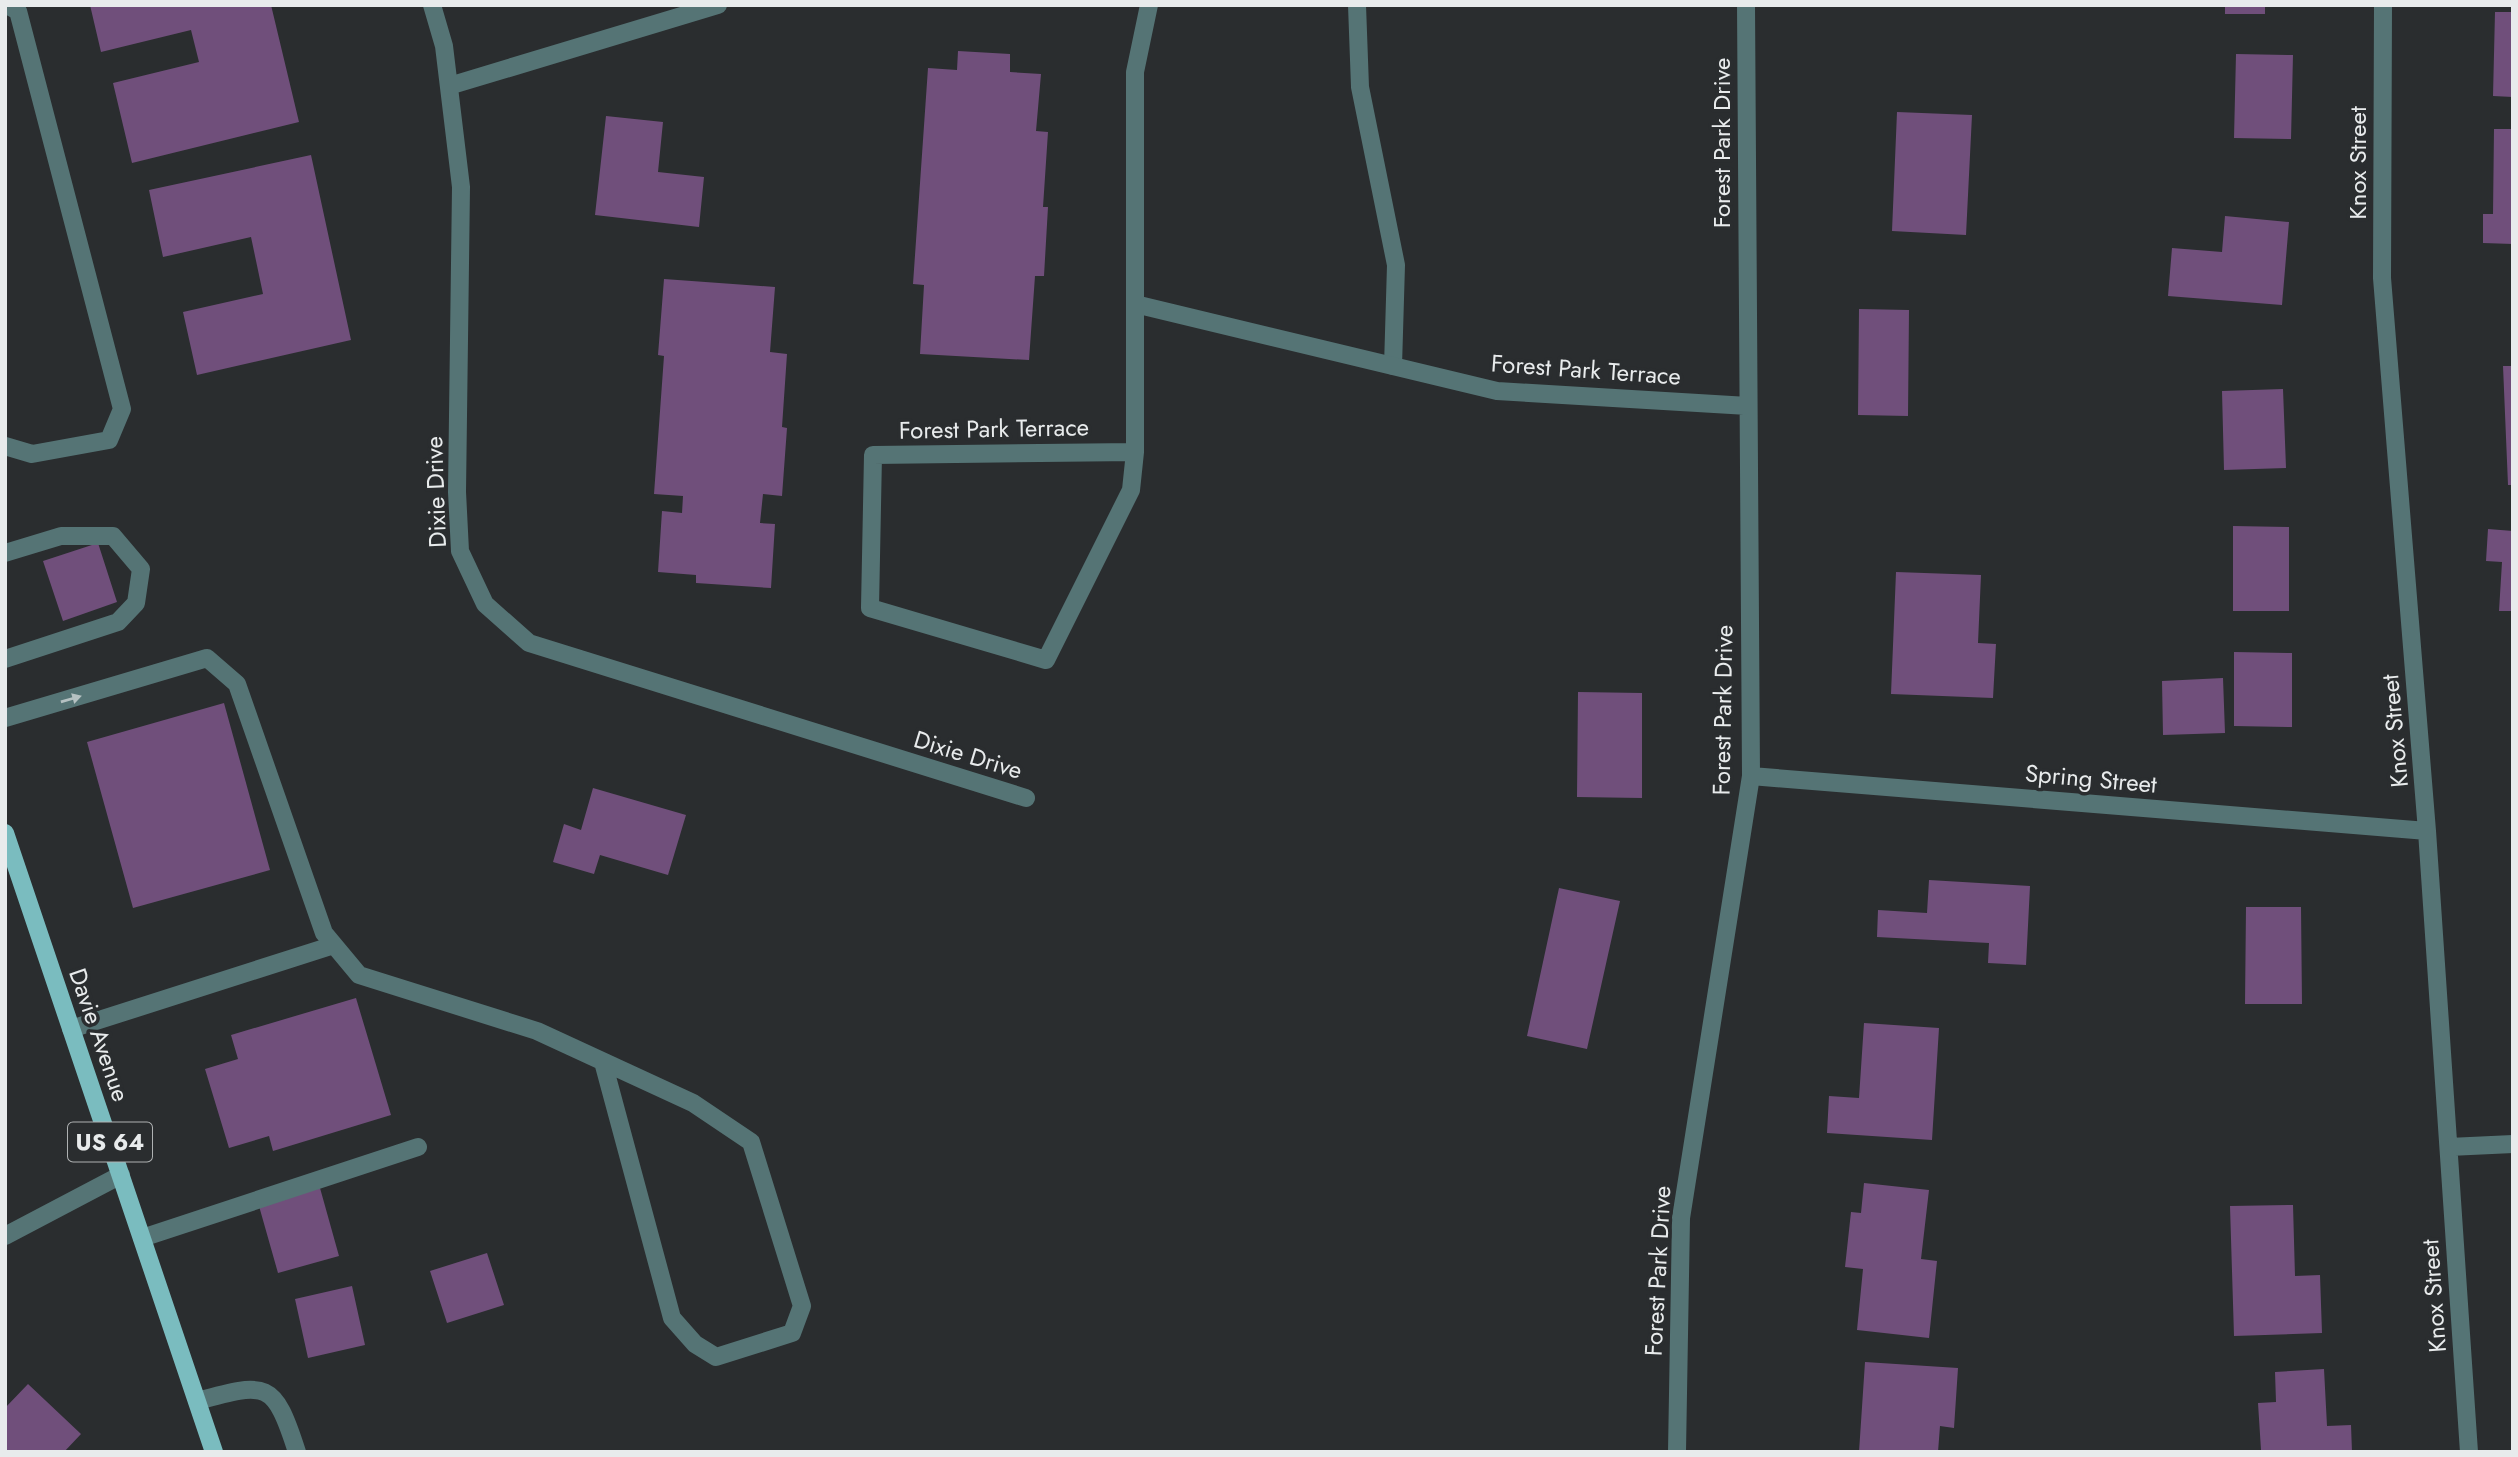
<svg xmlns="http://www.w3.org/2000/svg" width="2518" height="1457" font-family="Jost,sans-serif">
<rect width="100%" height="100%" fill="#2a2d2f"/>
<path fill="#704f7b" d="M90 5H271L299 122 132 163 113 83 199 62 191 30 101 52Z
M2225 5H2265V14H2225Z
M2495 12H2513V97L2493 96Z
M958 51 1010 54V72L1041 74 1036 131 1048 132 1043 207H1048L1044 276H1035L1029 360 920 354 924 285 913 284 928 68 957 70Z
M2236 54 2293 55 2291 139 2234 138Z
M1897 112 1972 115 1966 235 1892 231Z
M606 116 663 122 658 172 704 177 699 227 595 215Z
M2494 129H2513V244L2483 243V214H2493Z
M311 155 351 340 197 375 183 312 263 294 251 237 163 257 149 190Z
M2225 216 2289 222 2282 305 2168 296 2172 248 2222 252Z
M664 279 775 287 770 352 787 354 782 427 787 428 782 496 763 494 760 523 775 524 771 588 696 583V575L658 572 662 511 682 513 683 496 654 494 664 356 658 355Z
M1859 309 1909 310 1908 416 1858 415Z
M2503 366H2513V485H2508Z
M2283 389 2286 468 2224 470 2222 391Z
M2233 526 2289 527V611H2233Z
M2488 529 2513 531V611H2499L2502 562 2486 561Z
M98 543 117 602 63 621 43 561Z
M1896 572 1981 575 1978 643 1996 644 1993 698 1891 694Z
M2234 652 2292 653V727L2234 726Z
M2223 678 2225 733 2163 735 2162 681Z
M1578 692 1642 693V798L1577 797Z
M224 703 270 870 133 908 87 742Z
M593 788 686 815 668 875 600 855 594 874 553 862 564 824 581 830Z
M1929 880 2030 886 2026 965 1988 963 1989 943 1877 937 1878 910 1927 913Z
M1559 888 1620 901 1587 1049 1527 1036Z
M2246 907H2301L2302 1004H2245Z
M356 998 391 1115 273 1151 269 1136 229 1148 205 1069 238 1059 231 1035Z
M1864 1023 1939 1028 1932 1140 1827 1133 1829 1096 1859 1098Z
M1864 1183 1929 1190 1921 1259 1937 1261 1929 1338 1857 1330 1863 1269 1845 1267 1851 1212 1861 1213Z
M320 1188 339 1256 278 1273 259 1206Z
M2293 1205 2295 1276 2320 1275 2322 1333 2234 1336 2230 1206Z
M487 1253 504 1305 447 1323 430 1271Z
M352 1286 365 1345 308 1358 295 1299Z
M1865 1362 1958 1368 1954 1428 1940 1426 1938 1452H1859Z
M2324 1369 2327 1426 2351 1425 2352 1452 2261 1450 2258 1403 2276 1402 2275 1372Z
M28 1384 81 1434 64 1452H5V1408Z"/>
<g fill="none" stroke-linecap="round" stroke-linejoin="round">
<path stroke="#557475" stroke-width="18" d="M1357 5 1360 87 1396 265 1393 366
M5 446 32 454 109 440 122 409 18 11 7 5
M5 553 61 536H113L141 569 136 603 118 622 5 659
M5 718 207 658 237 684 324 933 359 975 537 1031 693 1103 751 1142 802 1306 792 1333 716 1357 695 1344 672 1318 603 1062
M71 1029 334 945
M5 1236 121 1175
M142 1238 418 1147
M197 1401C267 1382 274 1380 297 1452"/>
<path stroke="#557475" stroke-width="18" d="M432 5 444 46 461 187 457 492 460 551 485 604 529 643 1026 798
M2383 5 2382 278 2427 831 2469 1452
M449 86 718 5
M1135 304 1497 391 1748 406
M1135 452 873 455 870 608 1046 660 1131 490 1135 452V72L1149 5
M1751 776 2427 831
M2449 1147 2513 1144
M1677 1452 1681 1218 1751 776 1746 5"/>
<path stroke="#7abcbf" stroke-width="18" d="M5 833 214 1452"/>
</g>
<defs><path id="oneway-solid" d="M-6-.8H1V-3.2L6.5 0L1 3.2V.8H-6Z" transform="scale(1.75)"/></defs>
<use fill="#b5c1c2" href="#oneway-solid" transform="translate(71 699) rotate(-16)"/>
<g text-anchor="middle" stroke-width="7" stroke-linejoin="round" paint-order="stroke">
<rect fill="#2a2d2f" stroke="#afb2b3" stroke-width="2" x="68" y="1122.5" width="84" height="39" rx="5"/>
<g font-size="23" font-weight="bold" fill="#e8ebec">
<text x="110" y="1150">US 64</text>
</g>
<g font-size="24" fill="#e8ebec" stroke="#2a2d2f">
<text transform="translate(1722 143) rotate(-90)" y="8">Forest Park Drive</text>
<text transform="translate(2358 163) rotate(-90)" y="8">Knox Street</text>
<text transform="translate(1586 370) rotate(4)" y="8">Forest Park Terrace</text>
<text transform="translate(994 429) rotate(-1)" y="8">Forest Park Terrace</text>
<text transform="translate(436 492) rotate(-92)" y="8">Dixie Drive</text>
<text transform="translate(1723 710) rotate(-89)" y="8">Forest Park Drive</text>
<text transform="translate(2395 731) rotate(-95)" y="8">Knox Street</text>
<text transform="translate(968 755) rotate(17)" y="8">Dixie Drive</text>
<text transform="translate(2091 779) rotate(5)" y="8">Spring Street</text>
<text transform="translate(99 1035) rotate(71)" y="8">Davie Avenue</text>
<text transform="translate(1658 1271) rotate(-87)" y="8">Forest Park Drive</text>
<text transform="translate(2434 1296) rotate(-94)" y="8">Knox Street</text>
</g>
</g>
<rect width="2518" height="1457" fill="none" stroke="#e8ebec" stroke-width="14"/>
</svg>
